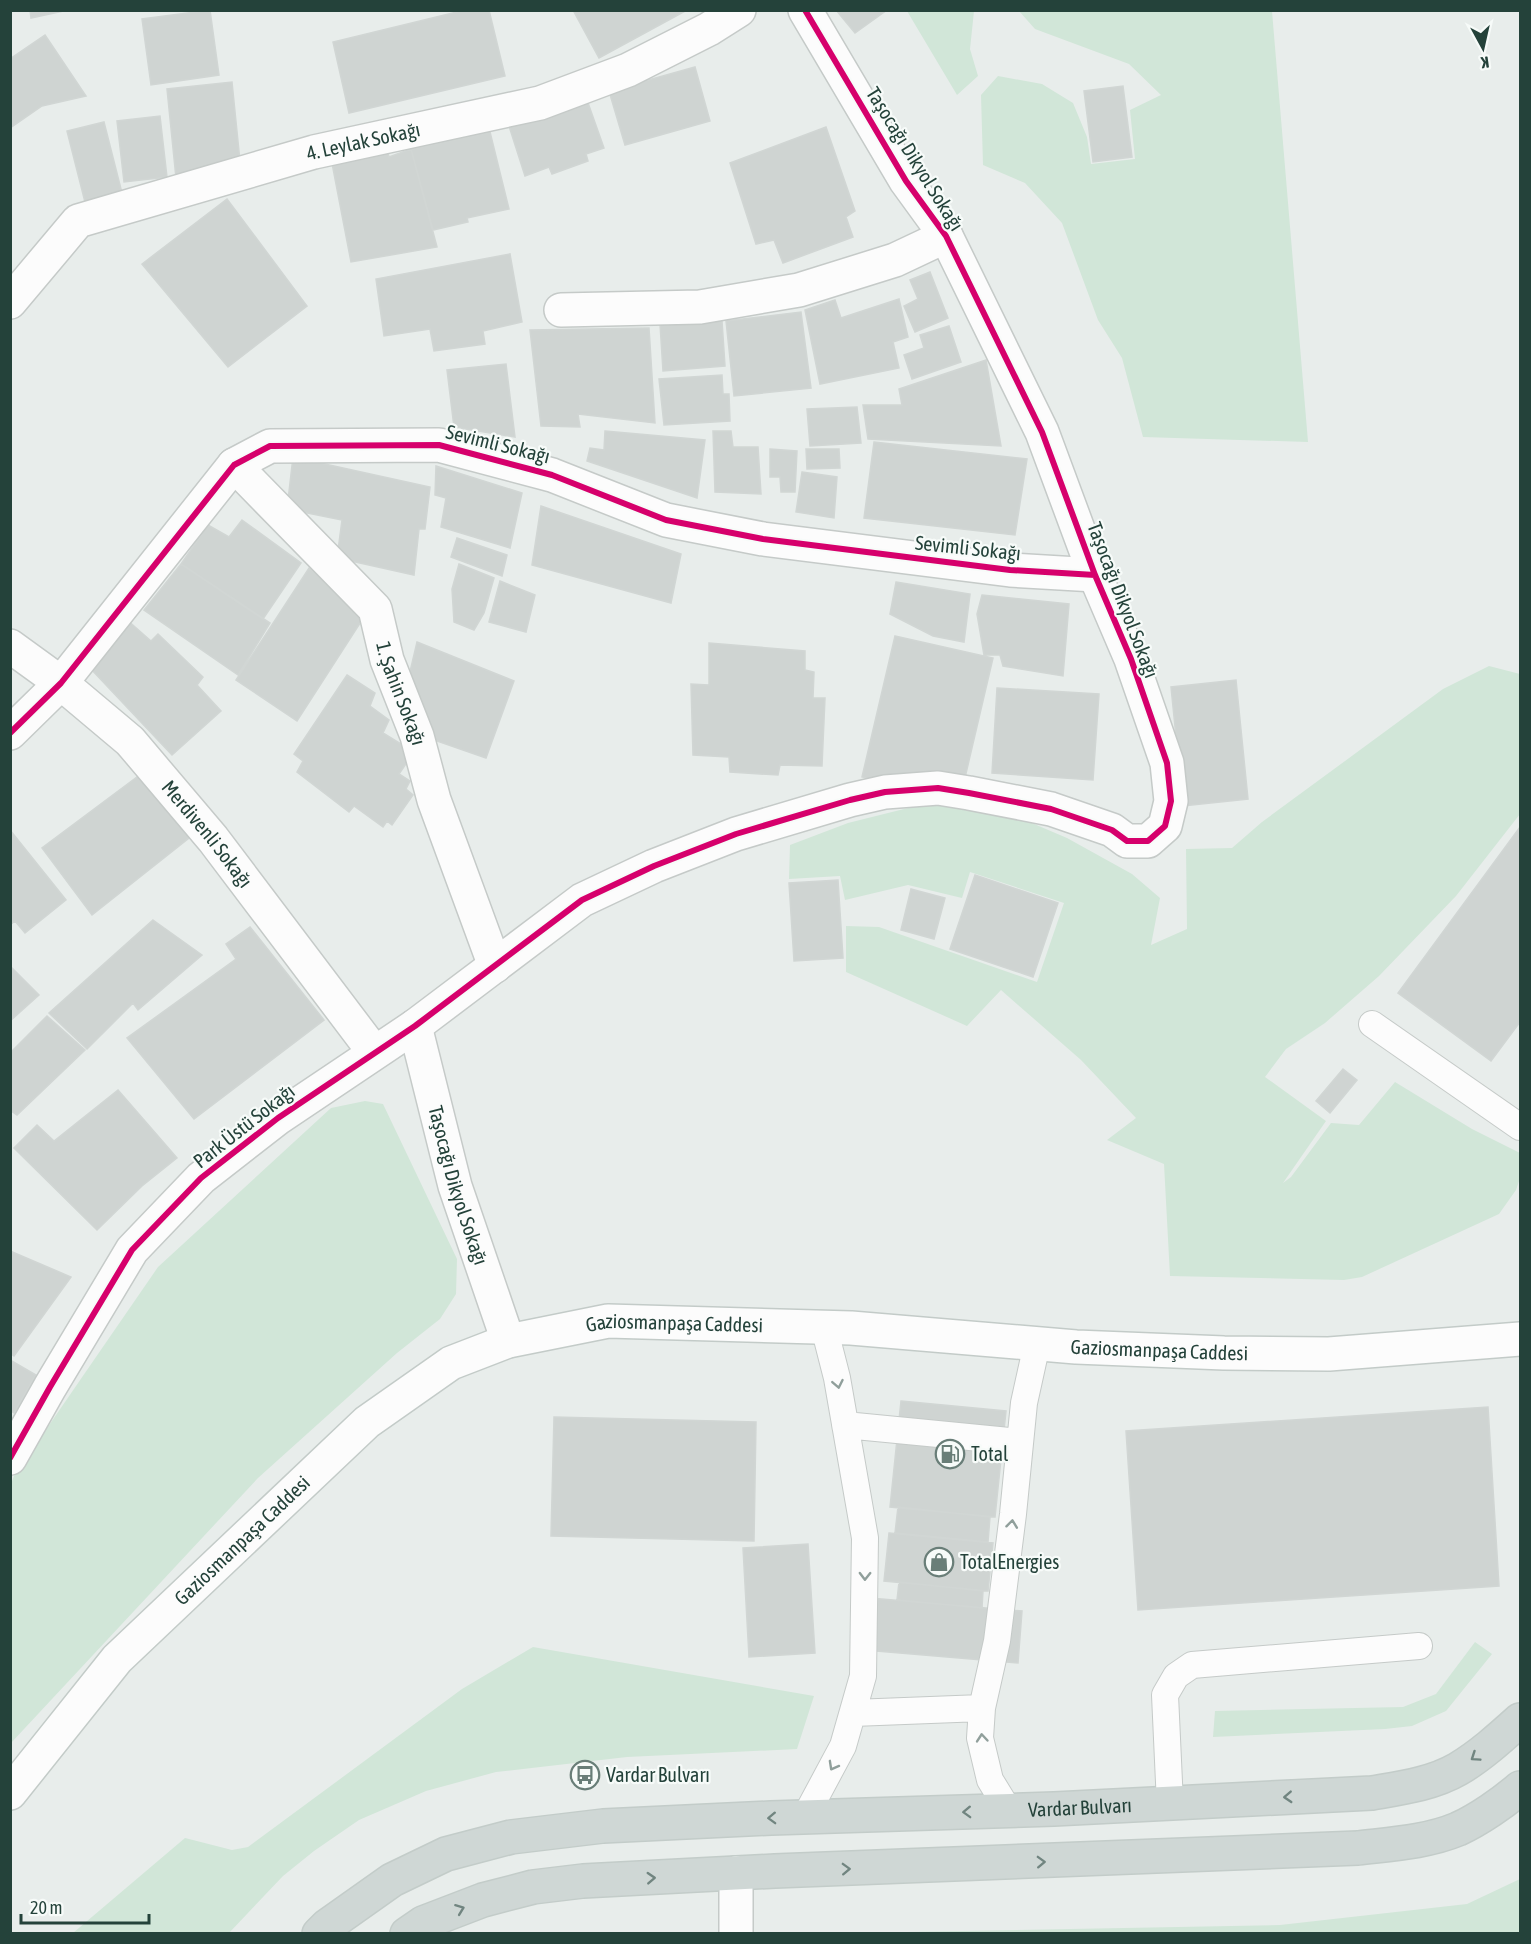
<svg xmlns="http://www.w3.org/2000/svg" width="1531" height="1944" font-family="'Asap Condensed',sans-serif">
<rect width="100%" height="100%" fill="#e8edeb"/>
<path fill="#d1e6d8" d="M907 11H974L970 49 978 76 957 95Z
M1019 11H1272L1308 442 1143 437 1122 358 1098 320 1062 223 1025 183 983 165 981 95 998 76 1042 84 1073 103 1087 137 1091 164 1135 159 1130 110 1161 95 1129 64 1035 29Z
M1489 666 1520 674V814L1456 896 1379 976 1325 1023 1286 1049 1265 1077 1326 1121 1283 1183 1291 1177 1331 1123 1359 1125 1395 1082 1472 1129 1520 1153V1178L1516 1190 1499 1214 1362 1277 1344 1280 1170 1276 1164 1164 1107 1140 1136 1118 1081 1060 1001 990 967 1026 846 972V926L879 927 1037 982 1064 903 970 872 962 898 908 885 845 900 840 876 789 879 790 845 848 823 932 802 1004 811 1067 838 1132 874 1160 898 1151 945 1187 929 1186 849 1232 848 1262 822 1443 689Z
M365 1101 383 1104 457 1259 456 1294 440 1319 397 1353 258 1478 11 1743 10 1486 14 1476 158 1267 331 1108Z
M1475 1642 1492 1654 1446 1711 1412 1726 1385 1729 1213 1737 1215 1711 1403 1707 1436 1694Z
M533 1647 814 1696 797 1749 627 1757 496 1772 426 1791 359 1820 314 1851 283 1876 229 1933H73L185 1838 232 1850 248 1847 462 1689Z
M1520 1879V1933H851L1280 1925 1467 1904Z"/>
<path fill="#cfd4d2" stroke="#d1d6d4" stroke-width="1.5" d="M30 10H68L31 18Z
M210 10 219 75 151 85 142 19Z
M465 10H489L505 76 349 113 333 42Z
M573 10H687L599 58Z
M836 10H887L855 33Z
M45 35 86 96 42 106 10 128V59Z
M695 67 710 121 625 145 609 91Z
M232 82 241 171 176 178 167 89Z
M1123 86 1132 157 1093 162 1084 91Z
M587 100 604 148 586 154 588 161 552 174 549 167 525 176 509 126Z
M160 116 167 177 124 182 117 121Z
M104 122 122 193 85 202 67 131Z
M826 127 855 211 846 217 853 237 783 263 774 240 756 244 730 163Z
M490 132 509 209 467 218 468 222 433 230 411 149Z
M386 145 389 157 411 149 437 247 351 262 331 158Z
M227 199 307 306 228 367 142 264Z
M510 254 522 322 483 331 485 344 434 351 430 329 384 336 376 279Z
M930 272 948 318 915 332 904 306 918 299 910 280Z
M899 299 908 337 893 342 899 368 820 384 805 310 835 300 841 318Z
M801 312 811 388 734 396 726 321Z
M722 321 725 366 663 371 660 324Z
M949 326 961 362 912 379 904 355 924 348 920 335Z
M649 328 655 423 578 414 580 427 541 426 530 330Z
M986 360 1001 446 868 439 863 405H902L899 389Z
M506 364 515 437 454 427 447 370Z
M722 375 723 394H729L730 421 664 425 659 379Z
M857 407 861 443 810 446 807 409Z
M605 431 705 440 697 498 587 461 590 448 604 450Z
M713 431H731L733 447H758L761 494 715 492Z
M874 442 1027 459 1015 535 864 518Z
M770 449 797 451 795 492H781L780 477H770Z
M806 449H839L840 468 807 469Z
M293 457 430 487 425 529H419L414 575 337 558 342 520 287 509Z
M436 466 522 493 510 548 441 527 446 498 435 495Z
M802 472 837 477 834 518 796 512Z
M541 506 681 554 671 603 532 565Z
M242 520 301 563 263 619 181 564 208 525 229 537Z
M457 538 507 555 502 576 451 557Z
M181 564 270 623 238 675 144 610Z
M459 564 494 578 484 613 474 630 454 622 452 589Z
M309 568 366 614 297 721 236 680Z
M500 581 535 595 526 632 489 622Z
M896 582 970 594 964 642 933 636 890 614Z
M982 595 1069 604 1063 676 1003 666 1000 655H984L977 614Z
M126 619 151 641 158 634 203 677 197 685 221 711 172 755 89 667Z
M895 636 993 658 964 782 905 786 862 777Z
M417 642 514 681 486 758 431 739 405 693Z
M709 643 805 651V670L814 672 813 698H825L822 766 780 765 778 775 730 772 729 757 693 755 691 684 709 685Z
M347 675 375 693 370 706 389 720 383 733 414 752 399 774 410 781 406 789 413 795 392 825 387 821 383 827 354 806 349 812 297 772 303 761 294 754Z
M1236 680 1248 799 1183 806 1171 687Z
M997 688 1099 694 1093 780 992 773Z
M145 771 194 834 92 915 42 848Z
M1520 827V1022L1491 1061 1398 993Z
M10 830 66 900 25 933 15 921 10 925Z
M975 875 1058 903 1033 977 950 949Z
M838 880 843 958 794 961 789 883Z
M911 889 945 898 934 939 901 930Z
M153 920 202 955 138 1010 133 1003 87 1049 49 1013Z
M250 927 324 1020 194 1119 127 1038 236 959 226 944Z
M10 966 39 995 10 1021Z
M47 1016 85 1050 17 1115 10 1110V1053Z
M1343 1069 1357 1080 1330 1113 1316 1101Z
M118 1090 177 1158 142 1186 97 1230 14 1148 37 1125 54 1141Z
M10 1251 71 1277 14 1356 10 1353Z
M10 1360 36 1375 14 1413 10 1410Z
M901 1401 1006 1411 995 1517 890 1507Z
M1488 1407 1499 1586 1138 1610 1126 1431Z
M554 1417 756 1422 754 1541 551 1536Z
M898 1507 990 1517 988 1542 895 1533Z
M889 1533 993 1543 988 1591 884 1581Z
M808 1544 815 1653 749 1657 743 1548Z
M899 1582 983 1591 982 1608 897 1600Z
M870 1598 1022 1611 1018 1663 865 1650Z"/>
<g fill="none" stroke-linecap="round" stroke-linejoin="round">
<g stroke="#c5cac8" stroke-width="28">
<path id="lane" d="M1372 1024 1520 1127
M845 1425 1020 1442
M853 1713 982 1708
M1170 1804 1165 1695 1176 1676 1192 1665 1419 1646
M1009 1811 990 1780 980 1738 982 1708 997 1641 1013 1514 1024 1403 1037 1344
M805 1817 843 1746 863 1676 865 1538 837 1378 824 1327"/>
</g>
<g stroke="#c5cac8" stroke-width="36">
<g id="street">
<path id="s1" d="M10 302 78 221 314 152 540 103 628 70 709 29 739 10"/>
<path d="M561 310 700 307 799 290 895 260 946 236"/>
<path id="s2" d="M234 465 375 609 387 660 417 736 434 800 495 966"/>
<path id="s3" d="M10 646 61 683 130 741 213 839 374 1052"/>
<path d="M10 733 61 683 234 465 270 446 439 445 552 475 666 520 763 539 1010 570 1095 575"/>
<path id="s4" d="M415 1026 455 1186 508 1341"/>
<path d="M10 1458 50 1387 132 1250 201 1178 278 1118 415 1026 582 900 654 866 736 834 850 800 885 792 938 788 969 793 1051 809 1112 830 1127 841H1148L1165 826 1171 801 1167 763 1131 659 1095 575 1042 432 946 236 906 181 805 10"/>
<path d="M736 1873V1934"/>
</g>
</g>
<g stroke="#c3cbc8" stroke-width="36">
<g id="secondary">
<path id="s5" d="M10 1793 117 1659 367 1422 451 1363 508 1341 608 1321 851 1328 1076 1347 1224 1353 1329 1354 1520 1339"/>
</g>
</g>
<g stroke="#c3ccc9" stroke-width="36">
<g id="primary">
<path id="s6" d="M319 1934 327 1926 392 1880 446 1854 511 1837 603 1826 771 1818 1054 1809 1372 1793C1401 1788 1432 1784 1458 1769 1480 1756 1500 1738 1520 1720"/>
<path d="M407 1934 423 1923 483 1900 533 1887 583 1881 775 1871 1358 1848C1391 1844 1427 1842 1458 1829 1478 1820 1504 1802 1520 1788"/>
</g>
</g>
<use href="#lane" stroke="#fcfcfc" stroke-width="26"/>
<use href="#street" stroke="#fcfcfc" stroke-width="33"/>
<use href="#secondary" stroke="#fcfcfc" stroke-width="33"/>
<use href="#primary" stroke="#cfd7d5" stroke-width="33"/>
<g stroke="#f7fbf9" stroke-width="10">
<path id="cycleway" d="M10 733 61 683 234 465 270 446 439 445 552 475 666 520 763 539 1010 570 1095 575
M10 1458 50 1387 132 1250 201 1178 278 1118 415 1026 582 900 654 866 736 834 850 800 885 792 938 788 969 793 1051 809 1112 830 1127 841H1148L1165 826 1171 801 1167 763 1131 659 1095 575 1042 432 946 236 906 181 805 10"/>
</g>
<use href="#cycleway" stroke="#d6006c" stroke-width="6"/>
</g>
<defs><path id="oneway-chevron" d="M-2-3.5L2.5 0L-2 3.5" fill="none" stroke-width="1.6" stroke-linecap="round" stroke-linejoin="round" transform="scale(1.5)"/></defs>
<g stroke="#909f9b">
<use href="#oneway-chevron" transform="translate(838 1384) rotate(79)"/>
<use href="#oneway-chevron" transform="translate(1012 1524) rotate(-83)"/>
<use href="#oneway-chevron" transform="translate(865 1576) rotate(91)"/>
<use href="#oneway-chevron" transform="translate(982 1738) rotate(-95)"/>
<use href="#oneway-chevron" transform="translate(833 1766) rotate(119)"/>
</g>
<g stroke="#718580">
<use href="#oneway-chevron" transform="translate(1475 1757) rotate(146)"/>
<use href="#oneway-chevron" transform="translate(1288 1797) rotate(177)"/>
<use href="#oneway-chevron" transform="translate(967 1812) rotate(178)"/>
<use href="#oneway-chevron" transform="translate(772 1818) rotate(178)"/>
<use href="#oneway-chevron" transform="translate(1041 1862) rotate(-2)"/>
<use href="#oneway-chevron" transform="translate(846 1869) rotate(-2)"/>
<use href="#oneway-chevron" transform="translate(651 1878) rotate(-3)"/>
<use href="#oneway-chevron" transform="translate(460 1909) rotate(-21)"/>
</g>
<defs>
<g id="fuel-ring" transform="scale(1.5)"><circle r="9.5" fill="#f7fbf9" stroke="#697e78" stroke-width="1.5"/><path d="M-5.5-6h7V0h2V4h1.3V-2.5L3-4.5l.8-.8L6-3V5H2.5V1h-1V6h-7ZM-4.2-4.7v3.2H.2V-4.7Z" fill="#697e78"/></g>
<g id="shop-ring" transform="scale(1.5)"><circle r="9.5" fill="#f7fbf9" stroke="#697e78" stroke-width="1.5"/><path d="M-5-2.5h2.3a2.7 3.5 0 0 1 5.4 0H5L5.5 6h-11ZM-1.5-2.5h3a1.5 2.3 0 0 0-3 0Z" fill="#697e78"/></g>
<g id="bus-ring" transform="scale(1.5)"><circle r="9.5" fill="#f7fbf9" stroke="#697e78" stroke-width="1.5"/><path d="M-5-6H5V4H4V6H2V4H-2V6H-4V4H-5ZM-3.5-4V0h7V-4ZM-3.5 1.2v1.5H-2V1.2ZM2 1.2v1.5H3.5V1.2Z" fill="#697e78"/></g>
</defs>
<g fill-rule="evenodd">
<use href="#fuel-ring" x="950" y="1454"/>
<use href="#shop-ring" x="939" y="1562"/>
<use href="#bus-ring" x="585" y="1775"/>
</g>
<g text-anchor="middle" stroke-width="4.5" stroke-linejoin="round" paint-order="stroke">
<g font-size="20" fill="#24423a" stroke="#f7fbf9">
<text dy="7" stroke="none"><textPath href="#s1" startOffset="402">4. Leylak Sokağı</textPath></text>
<text transform="translate(915 159) rotate(58)" y="7">Taşocağı Dikyol Sokağı</text>
<text transform="translate(498 444) rotate(14)" y="7">Sevimli Sokağı</text>
<text transform="translate(968 548) rotate(6)" y="7">Sevimli Sokağı</text>
<text transform="translate(1123 600) rotate(69)" y="7">Taşocağı Dikyol Sokağı</text>
<text dy="7" stroke="none"><textPath href="#s2" startOffset="290">1. Şahin Sokağı</textPath></text>
<text dy="7" stroke="none"><textPath href="#s3" startOffset="274">Merdivenli Sokağı</textPath></text>
<text transform="translate(244 1126) rotate(-38)" y="7">Park Üstü Sokağı</text>
<text dy="7" stroke="none"><textPath href="#s4" startOffset="165">Taşocağı Dikyol Sokağı</textPath></text>
<text dy="7" stroke="none"><textPath href="#s5" startOffset="848">Gaziosmanpaşa Caddesi</textPath></text>
<text dy="7" stroke="none"><textPath href="#s5" startOffset="1334">Gaziosmanpaşa Caddesi</textPath></text>
<text dy="7" stroke="none"><textPath href="#s5" startOffset="344">Gaziosmanpaşa Caddesi</textPath></text>
<text dy="7" stroke="none"><textPath href="#s6" startOffset="788">Vardar Bulvarı</textPath></text>
</g>
<g font-size="20" fill="#24423a" stroke="#f7fbf9" text-anchor="start">
<text x="971" y="1461">Total</text>
<text x="960" y="1569">TotalEnergies</text>
<text x="606" y="1782">Vardar Bulvarı</text>
</g>
</g>
<rect width="1531" height="1944" fill="none" stroke="#24423a" stroke-width="24"/>
<g transform="translate(1483 48) rotate(172)" stroke="#f7fbf9" stroke-width="4.5" paint-order="stroke">
<path d="M0-4.5L10 22L0 15L-10 22Z" fill="#24423a"/>
<text y="-9" font-size="16" font-weight="bold" text-anchor="middle" fill="#24423a">K</text>
</g>
<path d="M21 1914v9h128v-9" fill="none" stroke="#24423a" stroke-width="3"/>
<text x="30" y="1914" font-size="18" fill="#24423a" stroke="#f7fbf9" stroke-width="4.5" paint-order="stroke">20 m</text>
</svg>
